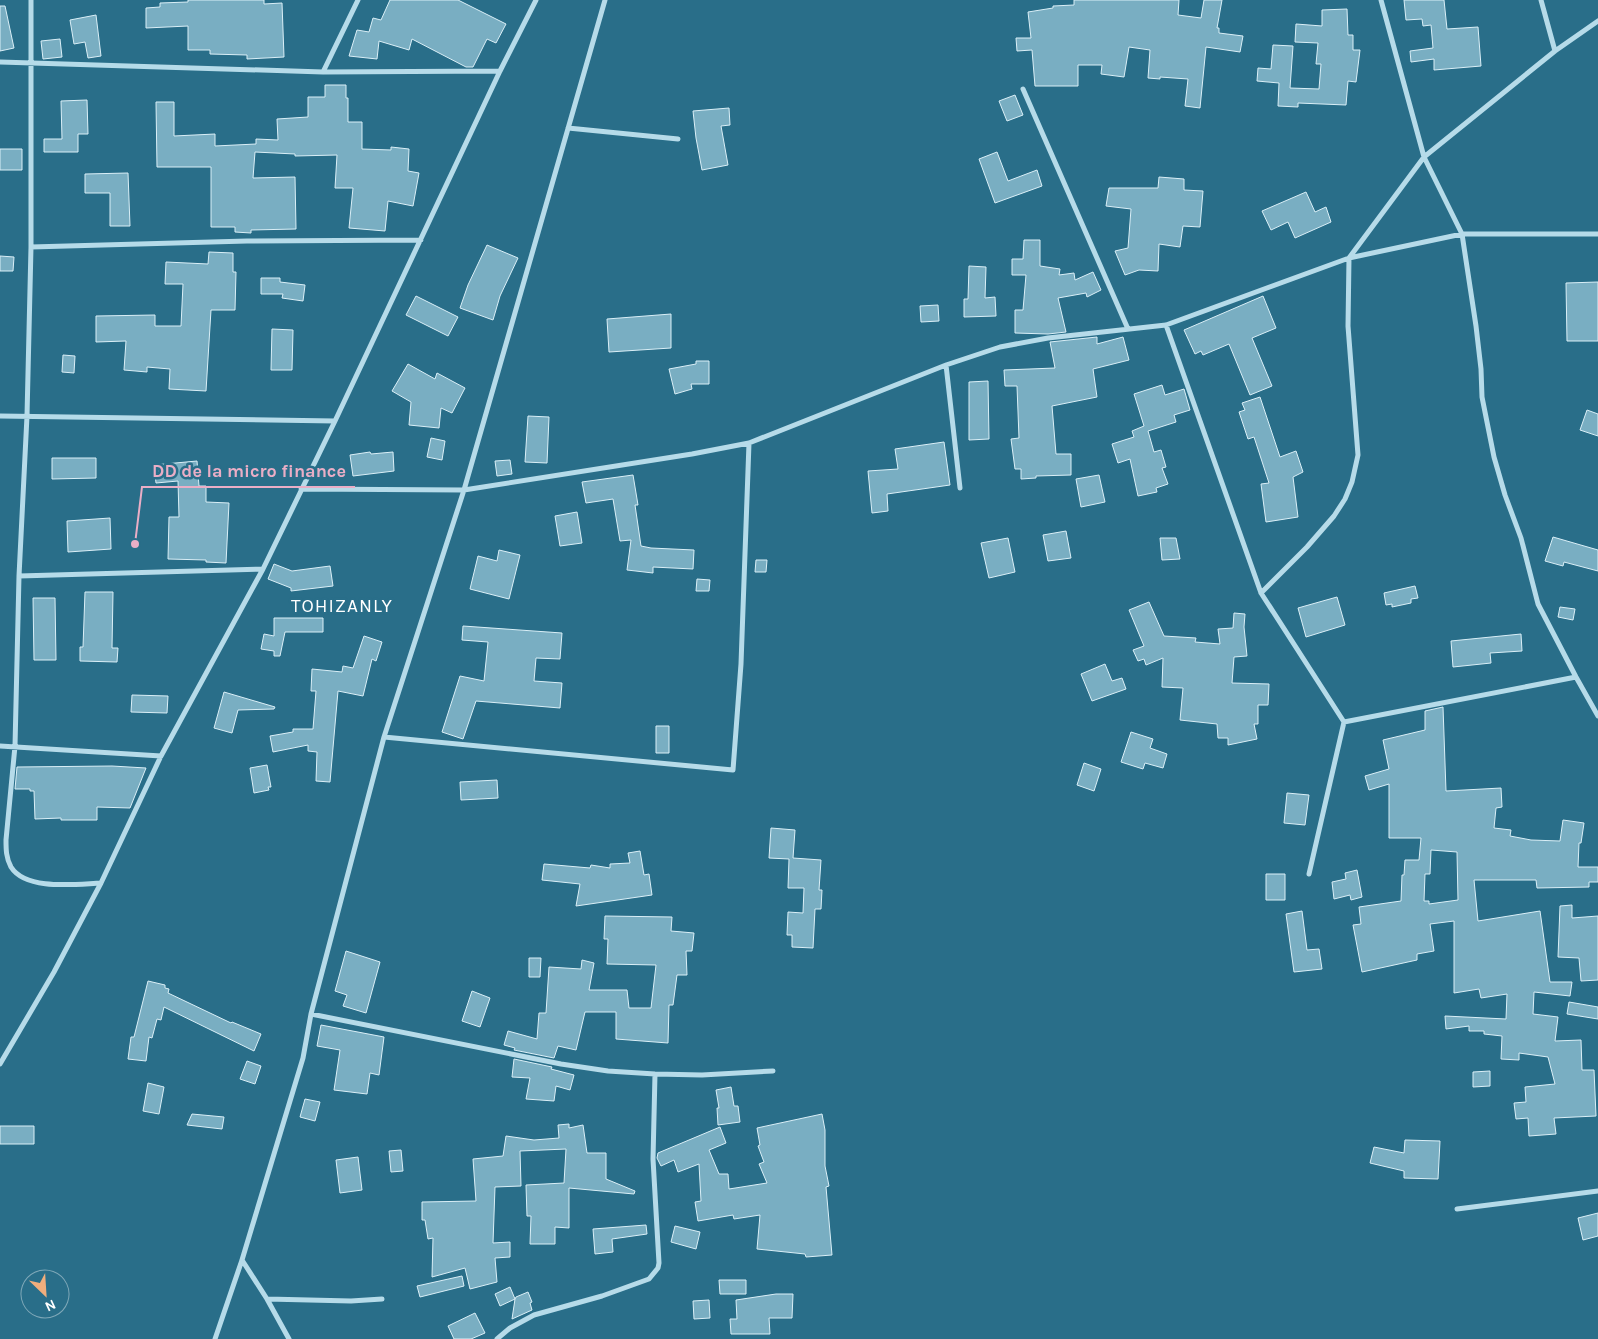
<svg xmlns="http://www.w3.org/2000/svg" width="1598" height="1339" font-family="Karla,sans-serif">
<rect width="100%" height="100%" fill="#296e89"/>
<path fill="#79aec2" stroke="#daeff7" fill-rule="evenodd" d="M188 0H264V4L282 3 284 57 247 59V55L210 54V50H188V26L146 28V8L160 7V3L188 2Z
M390 0H458L506 24 496 43 487 39 473 67H466L412 39 409 50 379 41 377 59 349 56 357 30 369 32 373 18 381 20Z
M1074 0H1179L1178 15 1201 18 1204 0H1222L1217 28H1219V33L1243 36 1240 52 1206 47 1200 108 1185 106 1188 79 1160 77V79L1148 78 1150 50 1129 47 1124 77 1101 74 1102 65H1078V86H1035L1032 50 1017 51 1016 38H1031L1028 12 1053 8V6L1074 5Z
M1404 0H1444L1447 29 1478 27 1481 66 1434 70V59L1411 62 1410 51 1433 48 1431 25 1423 26 1422 19 1406 20Z
M0 6H5L14 48 0 51Z
M1347 9 1348 35H1353V50H1360L1356 82 1348 81 1346 105 1298 103V107L1278 106 1279 83 1257 81 1258 68 1271 69 1273 45 1293 46 1290 88 1319 89 1321 64H1316L1318 43 1295 42 1296 24 1322 26V10Z
M96 15 101 56 88 58 85 42 74 44 70 20Z
M60 39 62 57 43 59 41 41Z
M325 85H346V98H348V122H362V149L391 150V147L409 149 408 171 419 173 413 206 388 201 385 231 349 228 353 188H335L337 155 295 156V154L255 152 253 178 295 177 296 229 251 230V233L235 232V227H211V167H157L156 102H174V136L215 134V146L256 144V139L278 140 277 119 308 117V97H325Z
M1015 95 1023 115 1007 121 999 101Z
M87 100 88 134H78V152H44V139H62L61 101Z
M729 108 730 125 721 126 728 165 702 170 696 138 693 111Z
M0 149H22V170H0Z
M997 152 1008 181 1037 170 1042 186 995 203 979 159Z
M128 173 130 226H110V193H85V174Z
M1159 177 1184 179V190L1203 191 1200 227 1183 226 1180 247 1159 244 1158 271 1139 270 1125 275 1115 251 1128 248 1131 209 1106 206 1109 188H1158Z
M1306 192 1315 212 1326 207 1331 222 1295 238 1288 222 1271 230 1262 211Z
M1024 240H1040V266L1060 269 1059 275 1074 273 1075 280 1093 272 1101 290 1087 297 1086 293 1058 298 1066 332 1048 334 1015 333V310H1023L1026 275H1012V259H1023Z
M487 245 518 258 500 296 493 320 460 308 468 285Z
M209 252 233 253V272H236L235 310H211L206 391 169 389 170 369 147 367V372L124 370 126 341 96 342V316L155 315V326H181L183 284H165L166 262 208 264Z
M0 256 14 257 13 271H0Z
M969 266 986 267 985 298 995 297 996 316 964 317V299H968Z
M261 278H280V282L305 285 303 301 282 298 283 294H261Z
M1598 282V341H1567L1566 283Z
M416 296 458 317 448 336 406 315Z
M1263 296 1276 328 1252 338 1272 386 1250 395 1229 344 1203 355 1201 351 1195 354 1184 330Z
M938 305 939 321 921 322 920 306Z
M671 314V348L609 352 607 319Z
M272 329 293 330 292 370H271Z
M1097 337V344L1123 337 1129 360 1093 369 1097 397 1052 406 1056 454H1071V475L1036 476V478L1021 479V469H1015L1011 439 1019 438 1017 386H1005L1004 370 1055 368 1050 342Z
M63 355 75 356 74 373 62 372Z
M696 361H709V384H691L692 389 675 394 669 369 696 364Z
M408 364 435 379 437 373 465 388 452 413 441 408 439 428 409 425 411 402 392 391Z
M988 381 989 439 969 440V382Z
M1162 385 1165 395 1184 389 1190 410 1174 415 1176 422 1148 431 1154 452 1161 450 1166 467 1162 468 1168 484 1156 488 1157 492 1138 496 1130 459 1118 463 1112 444 1134 437 1132 431 1144 426 1134 394Z
M1260 397 1280 457 1296 451 1303 472 1293 477 1298 517 1266 522 1261 484 1269 483 1254 437 1248 439 1239 412 1245 410 1242 403Z
M1587 410 1598 414V436L1580 430Z
M528 416 549 417 547 463 525 462Z
M431 438 445 441 442 460 427 457Z
M944 442 950 485 887 494 888 511 872 513 868 471 898 469 895 449Z
M370 452 371 454 393 452 394 471 353 476 350 455Z
M52 458H96V478L52 479Z
M510 460 512 474 497 476 495 461Z
M197 461 199 486H206V502L229 503 226 563 206 562V560L168 559 169 517H179L178 481 156 483 154 465Z
M633 475 638 505H635L641 546 651 548 694 550 693 569 653 567V573L627 570 631 540 620 541 613 499 586 503 582 482Z
M1099 475 1105 502 1081 507 1076 479Z
M577 512 582 543 560 546 555 516Z
M110 518 111 549 68 552 67 521Z
M1066 531 1071 558 1048 561 1043 535Z
M1553 537 1598 550V571L1564 562 1563 566 1545 561Z
M1008 538 1015 572 989 578 981 543Z
M1160 538H1176L1180 559 1162 560Z
M499 550 520 555 509 599 470 589 478 556 497 561Z
M756 560H767L766 572H755Z
M274 564 292 571 330 566 333 586 291 591V588L268 579Z
M697 579 710 580 709 591H696Z
M1415 586 1418 598 1411 599V603L1392 607V604L1386 605 1384 593Z
M85 592H113L112 648H118L117 662 80 661V647H83Z
M1337 597 1345 625 1306 637 1298 608Z
M33 598H55L56 660H34Z
M1149 602 1164 636 1196 638 1195 642 1220 644 1218 629 1233 628 1234 613 1245 614 1244 627 1247 656 1234 657 1232 683 1269 684 1268 705H1258V724H1254L1257 739 1228 745V738H1218L1217 724 1180 720 1183 688 1162 687 1163 658 1146 665 1144 659 1138 661 1133 650 1144 646 1129 610Z
M1560 607 1575 609 1573 620 1558 617Z
M274 618H323V632H285L280 656H274V651L261 649 264 634 274 636Z
M463 626 562 633 560 659 536 658 534 681 562 683 560 708 476 701 463 739 442 732 460 676 484 681 488 642 462 640Z
M1521 634 1522 651 1490 653 1491 663 1453 667 1451 641Z
M364 636 382 642 376 661 372 659 363 696 338 691 330 782 316 781 317 752 308 751V745L273 752 270 736 293 732V729H313L316 691H311L312 669 342 672 343 666 353 668Z
M1105 664 1112 681 1122 678 1126 689 1092 701 1081 674Z
M224 692 275 707 274 709 238 710 232 733 214 728Z
M132 695 168 696 167 713 131 712Z
M1443 707 1446 791 1501 788 1502 807 1496 808 1494 828 1511 830 1510 836 1531 840 1560 841 1563 820 1584 823 1581 843H1579L1578 867H1598V882H1589V887L1537 888 1536 880H1474L1478 921 1540 911 1550 982H1572L1570 996 1534 992 1533 1014 1558 1017 1555 1041 1581 1040 1582 1070H1594L1596 1116 1554 1118 1556 1134 1529 1136 1528 1118 1516 1119 1514 1103 1526 1102 1525 1087 1555 1084 1548 1057 1519 1053V1060L1501 1059 1502 1036 1484 1034V1031H1469V1026L1446 1029 1445 1016 1506 1019 1507 994 1481 998 1479 989 1454 993V921L1430 924 1434 951 1417 954V960L1362 972 1353 925 1361 924 1359 907 1401 901 1402 875H1404L1405 860H1419L1421 838H1389V784L1369 790 1365 776 1389 769 1383 740 1425 730V711ZM1431 850 1457 852 1458 900 1429 904V901H1424L1425 874H1430Z
M656 726H669V753H656Z
M1131 732 1153 739 1150 748 1167 754 1163 768 1145 763 1143 769 1121 762Z
M1084 763 1101 769 1094 791 1077 785Z
M267 765 271 787H268L269 790 254 793 250 768Z
M112 766 146 768 130 808 97 807V820H61V818L35 819 34 791H30V789H15L17 767Z
M497 780 498 798 461 800 460 782Z
M1287 793 1309 795 1305 825 1284 823Z
M771 828 795 830 793 858 821 860 819 890H822L821 909H815L813 948 792 947V935H787L788 912 803 913 804 888H788L789 859 769 858Z
M640 851 644 875 649 874 652 895 576 906 580 884 542 880 544 864 590 868 591 865 610 868V864L630 863 628 853Z
M1357 870 1362 897 1351 900 1350 895 1334 899 1332 882 1346 879 1345 873Z
M1266 874H1285V900H1266Z
M1572 905V918L1598 916V980L1581 981 1579 958 1558 957 1560 906Z
M1302 911 1307 950 1319 949 1322 969 1294 972 1286 914Z
M605 916 672 917 671 931 694 933 692 951H686L687 975H677L673 1005H669L668 1043 616 1039V1012H585L576 1050 558 1046 554 1058 514 1050 515 1048 504 1045 508 1031 537 1039 539 1013H546L549 967 581 969 582 960 594 963 589 990H627L629 1008H651L656 965 607 964 608 939H604Z
M346 951 380 962 366 1013 343 1006 347 995 335 991Z
M529 958H541L540 977H529Z
M148 981 165 985V988L169 989 168 993 231 1023 232 1022 261 1034 254 1051 164 1007 161 1020 157 1019 152 1038 149 1037 146 1061 128 1059 131 1037H134Z
M472 991 490 998 480 1027 462 1021Z
M1569 1002 1598 1007V1019L1567 1014Z
M321 1025 384 1037 379 1075 370 1073 367 1094 334 1090 340 1050 317 1046Z
M514 1059 552 1067 551 1069 574 1075 570 1090 556 1086 554 1101 526 1099 530 1078 512 1077Z
M247 1061 261 1066 255 1084 240 1079Z
M1490 1071V1086L1473 1087V1072Z
M148 1083 164 1087 159 1114 143 1111Z
M731 1087 734 1106H738L740 1122 718 1125 717 1108H719L716 1090Z
M305 1099 320 1102 315 1121 300 1117Z
M192 1114 224 1117 222 1129 187 1125Z
M822 1114 825 1130V1166L829 1186 826 1187 832 1255 806 1257 805 1254 757 1249 760 1215 734 1219 733 1215 698 1221 695 1202 701 1201 699 1164 678 1172 674 1160 661 1166 657 1158 658 1153 720 1127 726 1143 709 1150 719 1174H728L729 1189 767 1183 759 1164 764 1162 758 1146 760 1145 757 1128Z
M569 1124V1128L583 1125 587 1153H606V1179L635 1191 634 1194 569 1188V1228L555 1227V1244H530L531 1216H527L526 1185 564 1183 566 1149 520 1151 521 1186 495 1187 493 1243 510 1242V1257L495 1258 497 1282 470 1289 465 1268 432 1277 433 1238 428 1239 425 1220H422V1202L476 1201 473 1159 503 1156 506 1136 534 1140 559 1138 558 1125Z
M0 1126H34V1144H0Z
M1405 1140 1440 1141 1438 1179 1404 1178V1171L1370 1163 1374 1147 1404 1153Z
M401 1150 403 1171 391 1172 389 1151Z
M358 1157 362 1190 340 1193 336 1160Z
M1598 1213V1236L1583 1240 1578 1218Z
M646 1225 647 1234 612 1239 613 1252 595 1254 593 1229Z
M675 1226 700 1232 696 1249 671 1242Z
M462 1276 464 1286 420 1297 417 1286Z
M719 1280H746V1294H720Z
M510 1287 515 1299 516 1297 528 1292 532 1302 530 1303 532 1310 512 1319 515 1299 500 1306 495 1294Z
M776 1294H793L792 1318H769L770 1334H731L730 1319H737L736 1300Z
M709 1300 710 1318 694 1319 693 1301Z
M475 1313 485 1333 471 1339H454L448 1326Z"/>
<g fill="none" stroke-linecap="round" stroke-linejoin="round">
<path stroke="#b6dbe9" stroke-width="5" d="M31 0V247L27 416 19 576 15 746 6 840C6 849 6 858 11 867 26 891 76 884 101 883
M1381 0 1424 157 1462 234 1476 326 1481 369 1482 397 1494 457 1505 495 1521 538 1538 604 1576 677 1598 716
M1541 0 1555 51
M0 62 323 72 500 71
M323 72 358 0
M1023 89 1128 329
M568 128 678 139
M31 247 247 241 421 240
M1166 325 1261 593 1344 722 1309 874
M946 365 960 488
M0 416 335 421
M301 489 464 490 692 454 749 443 946 365 1000 347 1048 338 1166 325 1349 258 1462 234H1598
M19 576 263 569
M1261 593 1307 547 1334 516 1345 499 1352 482 1358 455 1348 326 1349 258 1424 157 1555 51 1598 21
M1344 722 1576 677
M384 737 733 770 741 664 749 443
M0 746 161 756
M311 1014 561 1064 608 1071 655 1074 702 1075 773 1071
M0 1064 54 972 101 883 161 756 263 569 335 421 500 71 536 0
M1457 1209 1598 1191
M242 1260 267 1299 289 1339
M267 1299 351 1301 382 1299
M215 1339 242 1260 303 1058 311 1014 384 737 464 490 605 0
M497 1339 510 1328 534 1315 602 1296 649 1279 658 1268 659 1263 653 1159 655 1074"/>
</g>
<g text-anchor="middle" stroke-width="5" stroke-linejoin="round" paint-order="stroke">
<g font-size="19" letter-spacing="1" fill="#fff" stroke="#296e89">
<text x="342" y="612">TOHIZANLY</text>
</g>
</g>
<path fill="none" stroke="#eaaec6" stroke-width="2" d="M135 544L142 487H355"/>
<circle fill="#eaaec6" stroke="#296e89" stroke-width="2" cx="135" cy="544" r="5"/>
<g font-size="18" text-anchor="middle" font-weight="bold" fill="#eaaec6" stroke="#296e89" stroke-width="5" stroke-linejoin="round" paint-order="stroke">
<text x="249" y="477">DD de la micro finance</text>
</g>
<g transform="translate(45 1294) rotate(155)"><circle r="24" fill="#296e89" stroke="#7fa8b8"/>
<path d="M0-4L9 19L0 12L-9 19Z" fill="#f0ae7d"/>
<text y="-8" font-size="14" font-weight="bold" text-anchor="middle" fill="#ffffff">N</text>
</g>
</svg>
